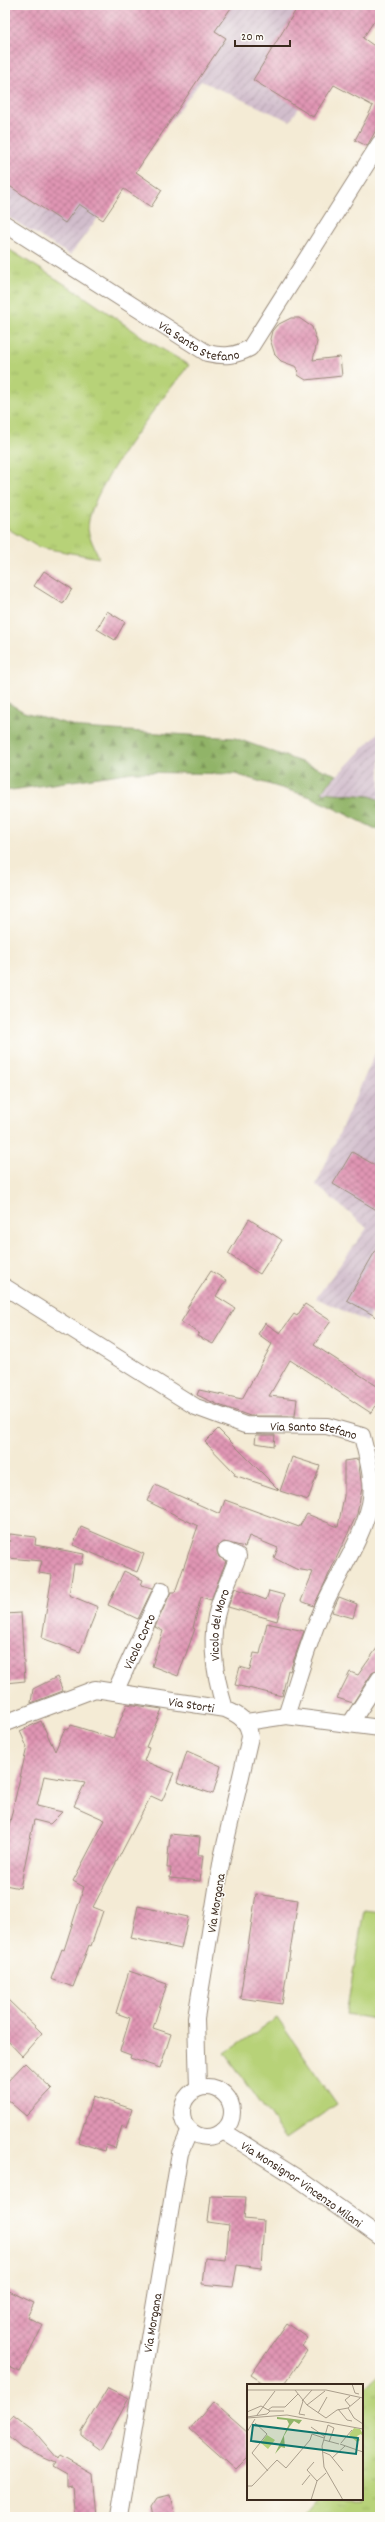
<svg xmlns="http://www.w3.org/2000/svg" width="385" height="2522" font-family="Dekko,sans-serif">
<defs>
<pattern id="industrial-furrows" width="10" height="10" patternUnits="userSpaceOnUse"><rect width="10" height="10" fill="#d1bdcc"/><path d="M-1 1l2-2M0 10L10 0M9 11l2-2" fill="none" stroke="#ab9aa5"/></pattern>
<pattern id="grass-tufts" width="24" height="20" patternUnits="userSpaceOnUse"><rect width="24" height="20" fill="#b7d278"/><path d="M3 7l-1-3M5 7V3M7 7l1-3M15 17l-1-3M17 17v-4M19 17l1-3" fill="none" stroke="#9eb467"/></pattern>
<pattern id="forest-firs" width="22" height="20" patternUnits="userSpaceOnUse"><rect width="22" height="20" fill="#91b468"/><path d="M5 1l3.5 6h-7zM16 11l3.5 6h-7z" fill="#789355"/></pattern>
<pattern id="building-cross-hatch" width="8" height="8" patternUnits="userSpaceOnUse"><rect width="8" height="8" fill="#e095b4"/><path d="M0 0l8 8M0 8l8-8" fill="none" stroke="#b77a92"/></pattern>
</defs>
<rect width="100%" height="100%" fill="#fdfcf7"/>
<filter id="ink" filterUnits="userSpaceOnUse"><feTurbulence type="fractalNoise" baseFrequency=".025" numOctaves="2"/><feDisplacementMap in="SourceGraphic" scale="8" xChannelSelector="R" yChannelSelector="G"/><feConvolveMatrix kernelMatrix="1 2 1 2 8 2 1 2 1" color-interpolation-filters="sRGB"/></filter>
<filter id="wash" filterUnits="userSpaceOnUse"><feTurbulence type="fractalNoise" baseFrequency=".012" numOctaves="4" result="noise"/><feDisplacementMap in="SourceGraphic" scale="16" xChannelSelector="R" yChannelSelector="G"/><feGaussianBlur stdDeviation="0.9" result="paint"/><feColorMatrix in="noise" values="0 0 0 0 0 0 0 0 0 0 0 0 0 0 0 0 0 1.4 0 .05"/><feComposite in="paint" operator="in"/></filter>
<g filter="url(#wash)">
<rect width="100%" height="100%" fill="#f4ebd5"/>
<path fill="url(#industrial-furrows)" d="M5 5H368L290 121 201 81 70 255 5 215Z
M380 731V800L370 796 321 792Z
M380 1043V1290L367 1322 316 1298 367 1228 316 1185Z"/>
<path fill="url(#grass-tufts)" stroke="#797e4b" d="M5 247 82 295 150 342 189 365C163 398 91 486 88 526 87 535 96 549 99 558L38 547 5 527Z
M380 2375V2517H305L320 2499H362V2392Z"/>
<path fill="url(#forest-firs)" stroke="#666f43" d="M5 701 24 712 82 728 235 738 337 775 321 792 370 796 380 800V831L311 797 235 774 133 772 5 791Z"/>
<path fill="#b7d278" stroke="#797e4b" d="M364 1910 380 1912V2020L346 2014Z
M277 2018 337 2104 286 2139 225 2053Z"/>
<g id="blocks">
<path fill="url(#building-cross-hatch)" d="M5 5H233L215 31 226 38 136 172 162 190 151 207 124 189 103 220 79 204 65 223 5 183Z
M299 5H380V12L363 38 380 50V123L367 146 355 140 373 106 334 85 313 117 253 80Z
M291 318H299L312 327 317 342 313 360 340 357 342 376 306 380 298 375 297 367 281 361 275 355 270 339 272 331 277 325Z
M44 571 72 589 63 604 34 586Z
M107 611 125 622 115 640 97 629Z
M352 1152 380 1168V1212L333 1184Z
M249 1219 282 1240 260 1274 228 1254Z
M380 1243V1319L347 1300Z
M211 1271 226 1280 216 1296 235 1308 213 1344 197 1336 199 1333 181 1322 189 1309 187 1308Z
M305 1304 331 1321 314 1345 380 1388V1400L371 1413 290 1360 269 1396 297 1399 295 1416H250L219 1405 197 1395 199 1390 242 1399 272 1344 258 1334 265 1323 280 1333 294 1314 297 1316Z
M218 1429 279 1490 234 1475 235 1473 205 1442Z
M256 1435H275L274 1446 255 1443Z
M292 1457 320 1466 308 1500 280 1491Z
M358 1459 362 1488 357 1514 314 1606 301 1601 313 1572 296 1569 274 1558 278 1548 249 1536 245 1547 224 1542 217 1547V1552L219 1557 226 1561 211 1600 201 1597 193 1628 195 1629 178 1676 152 1666 163 1631 155 1627 171 1592H175L198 1526 147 1501 155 1485 220 1514 225 1500 299 1527 307 1514 338 1527 344 1496V1461Z
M81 1527 144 1554 137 1572 73 1545Z
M10 1534 36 1537 35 1545 84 1554 82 1564H74L69 1595 98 1607 80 1652 42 1638 52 1575 39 1573 42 1561 8 1558Z
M124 1571 143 1580 141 1585 153 1588 138 1619 108 1605Z
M235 1588 266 1600 269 1591 284 1595 277 1621 228 1607Z
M339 1597 357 1604 353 1618 332 1612Z
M21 1613 25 1681 5 1683V1614Z
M267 1623 304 1631 290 1671 288 1670 282 1696 235 1685 240 1667 250 1670 254 1653 260 1654Z
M380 1644V1669L372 1673 353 1703 337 1698 350 1672 358 1675Z
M57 1677 63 1691 31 1703 33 1689Z
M127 1704 162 1709 146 1747 149 1748 144 1761 174 1773 162 1801 151 1796 93 1907 103 1911 91 1946 89 1945 73 1987 51 1979 62 1949 64 1950 84 1887 73 1881 105 1820 74 1806 85 1783 44 1776 37 1806 62 1812 50 1824 34 1820 20 1888 5 1885V1843L27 1747 20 1731 41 1721 55 1751 65 1728 69 1729 71 1725 113 1738Z
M187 1751 221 1766 213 1794 177 1782Z
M170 1834 200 1837 198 1855H203L200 1881 170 1878 171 1868H167Z
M256 1894 298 1900 282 2004 240 1998Z
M138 1906 188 1917 181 1949 131 1938Z
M129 1971 167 1984 153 2028 171 2034 160 2068 130 2058 131 2055 120 2051 130 2018 116 2013Z
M5 1997 42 2033 22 2056 5 2038Z
M25 2063 52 2089 26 2116 5 2098V2084Z
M93 2096 132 2109 126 2128 122 2126 115 2148 106 2145 104 2151 78 2142Z
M211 2196 246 2197 244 2219 264 2221 261 2268 237 2265 233 2287 202 2284 205 2258 226 2260 229 2225 208 2222Z
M5 2289 34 2303 27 2317 43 2325 20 2372 5 2365Z
M287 2323 308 2338 302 2346 307 2351 284 2385H266L251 2375Z
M108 2388 129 2398 101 2450 82 2436V2431Z
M213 2402 248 2433V2458L236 2470 190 2429Z
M13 2415 34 2431 58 2459 60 2455 92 2473 96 2517H75L72 2487 67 2488V2475L53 2467 56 2463 21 2448 5 2434V2424Z
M170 2495 175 2517H153L151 2507 157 2498Z"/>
</g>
</g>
<g filter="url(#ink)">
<use href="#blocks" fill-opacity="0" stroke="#988a7a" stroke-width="1"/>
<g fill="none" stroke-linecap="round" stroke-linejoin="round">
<g stroke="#988a7a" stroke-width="18">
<g id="street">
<path id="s1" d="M5 224 207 353C224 357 235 356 250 348L380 143"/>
<path id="s2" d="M5 1287 196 1407 245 1425 327 1426 362 1436C367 1457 375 1483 370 1504 362 1539 341 1570 326 1601 309 1638 299 1677 286 1716"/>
<path id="s3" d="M115 1692 162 1590"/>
<path id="s4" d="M225 1709C215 1677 208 1639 219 1605 224 1589 232 1573 238 1556L226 1551"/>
<path d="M246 1722 286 1716 380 1728"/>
<path id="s5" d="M5 1723 95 1689 225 1709C239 1715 249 1721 250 1737L222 1858 196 2018 198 2088"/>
<path d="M350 1724 380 1678"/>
<circle cx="207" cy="2112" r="25"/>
<path id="s6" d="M223 2131 296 2177 380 2237"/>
<path id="s7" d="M119 2517 180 2153 190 2130"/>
</g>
</g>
<use href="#street" stroke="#fff" stroke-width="16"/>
</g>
</g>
<g text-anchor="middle" stroke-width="3" stroke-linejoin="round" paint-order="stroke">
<g font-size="13" fill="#3b2a1e" stroke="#fdfcf7">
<text dy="5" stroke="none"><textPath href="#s1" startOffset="228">Via Santo Stefano</textPath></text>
<text dy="5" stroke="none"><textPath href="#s2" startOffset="347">Via Santo Stefano</textPath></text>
<text dy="5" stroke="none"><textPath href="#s4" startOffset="86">Vicolo del Moro</textPath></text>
<text dy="5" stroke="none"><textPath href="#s3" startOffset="56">Vicolo Corto</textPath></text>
<text dy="5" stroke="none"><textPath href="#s5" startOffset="194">Via Storti</textPath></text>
<text transform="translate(215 1903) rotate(-81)" y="5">Via Morgana</text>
<text dy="5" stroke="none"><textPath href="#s6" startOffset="95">Via Monsignor Vincenzo Milani</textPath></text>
<text dy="5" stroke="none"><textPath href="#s7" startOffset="197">Via Morgana</textPath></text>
</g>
</g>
<g transform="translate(247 2384)">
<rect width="116" height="116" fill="#f4ebd5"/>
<path d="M107 44 113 45 116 50V53L114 50 110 52 113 56 110 58 102 51ZM20 51 28 56 21 65 14 59Z" fill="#b7d278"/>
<path d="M30 33 55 36 52 40 47 37 43 42 37 52 38 64 34 63 28 70 42 40 40 36 30 35Z" fill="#91b468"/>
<path fill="none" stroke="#aa9e8c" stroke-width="1" d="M105 0 108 9 112 10M0 6H79L116 14M48 6 60 21 79 34M103 12 98 16 103 22M55 17 65 6M56 17 52 30 58 31M60 21 78 7M101 24 107 34 116 40M91 25 100 36 105 37M21 26 25 23H38L51 10M0 28 14 22 23 27H37M71 29 80 13M10 31 28 7M0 33 20 30 23 27M0 34 40 31 116 45M79 34 90 26 101 24 113 14M8 39 20 50 5 69 21 87M64 43 77 52M0 48 8 35M77 56 92 60M82 58 87 44 81 41 75 62 77 83 96 116M94 59 105 46M93 60 116 68M76 68 83 71 96 87M85 74 98 62M67 78 60 86 70 97M55 101 63 91M0 102H5L30 76 39 84 63 56 65 50 77 54M64 116 70 97 79 89"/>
<path fill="#0f766e" fill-opacity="0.15" stroke="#0f766e" stroke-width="2" d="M6 41 111 54 109 70 4 57Z"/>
<rect width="116" height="116" fill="none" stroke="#3b2a1e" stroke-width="2"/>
</g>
<rect width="385" height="2522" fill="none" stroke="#fdfcf7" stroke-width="20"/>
<path d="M235 40v6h55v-6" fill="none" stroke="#3b2a1e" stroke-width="2"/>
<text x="241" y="40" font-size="12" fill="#3b2a1e" stroke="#fdfcf7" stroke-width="3" paint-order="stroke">20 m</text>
</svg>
